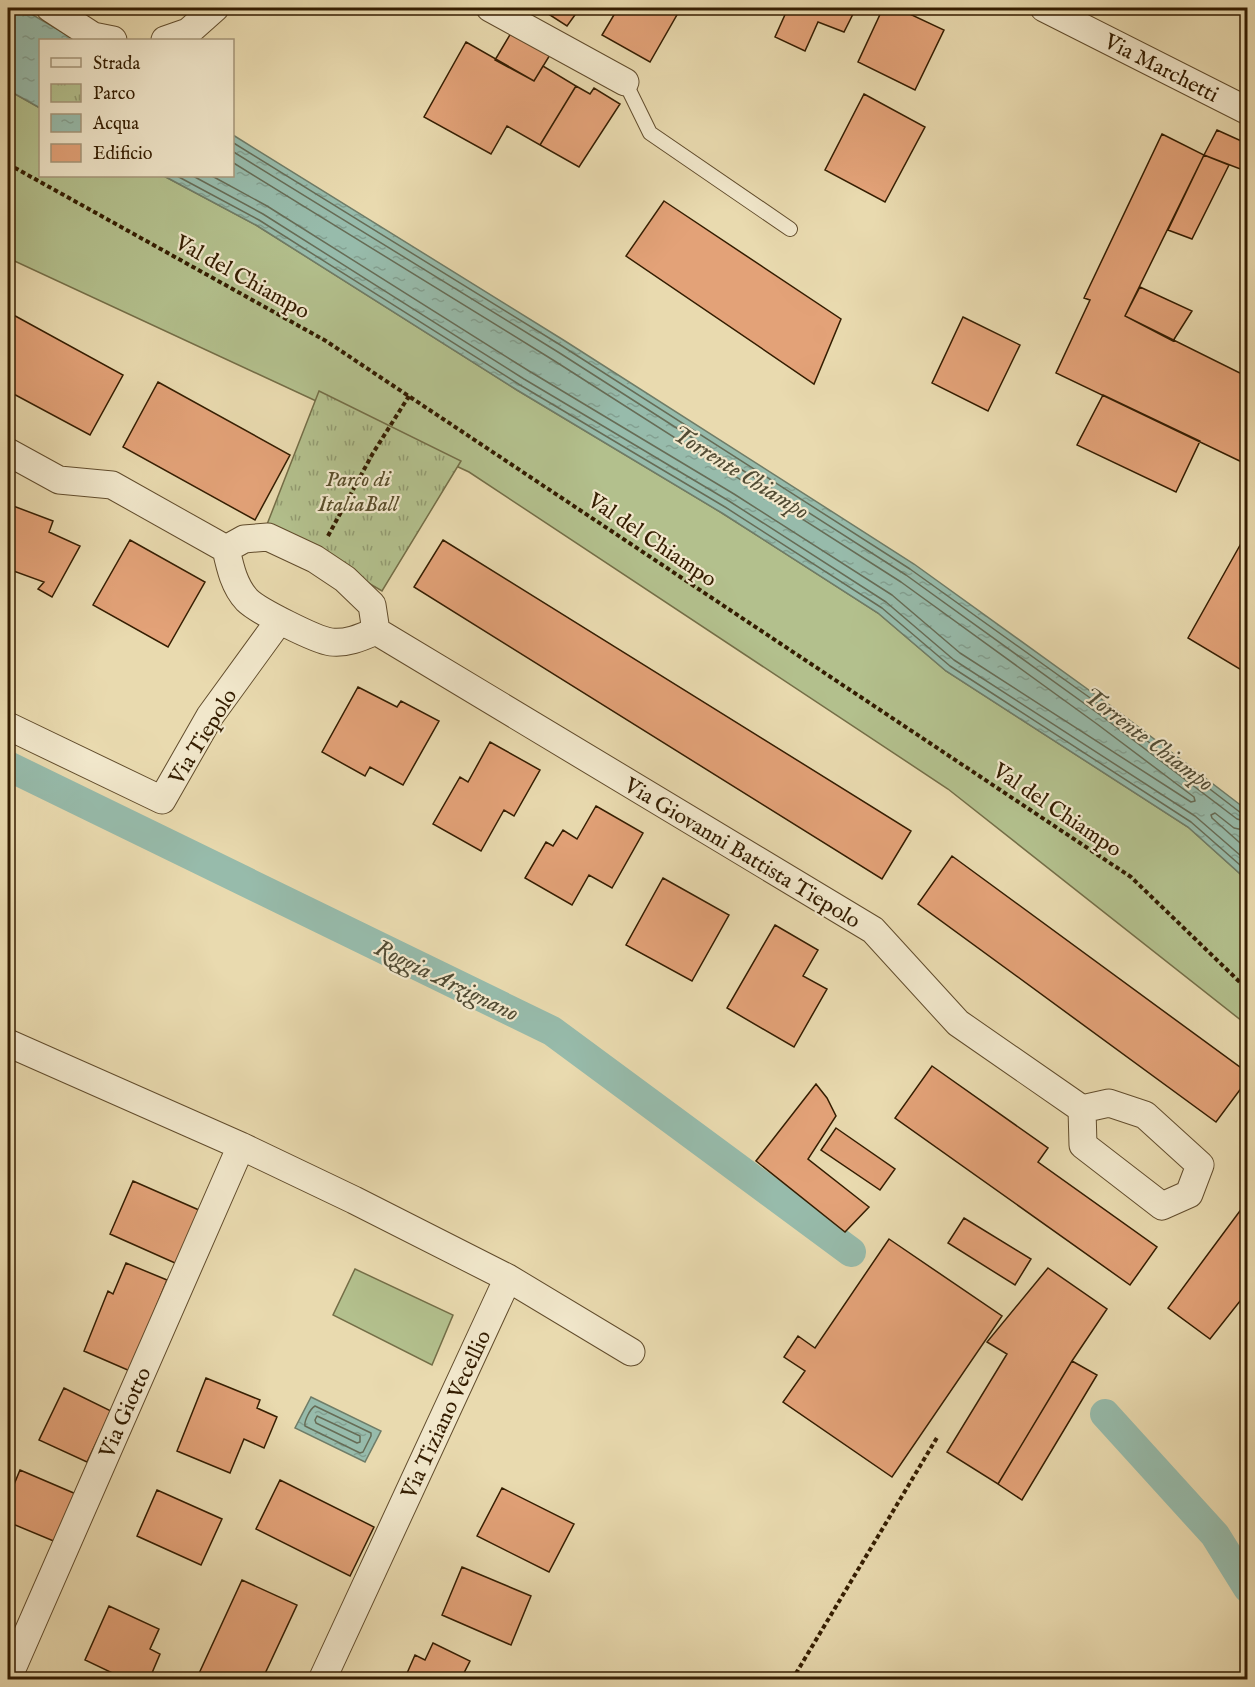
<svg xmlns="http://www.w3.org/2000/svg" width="1255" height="1687" font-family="'IM FELL English',serif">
<defs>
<pattern id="park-tufts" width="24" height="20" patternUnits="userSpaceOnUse" patternTransform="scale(1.5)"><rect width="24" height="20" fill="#b3c08d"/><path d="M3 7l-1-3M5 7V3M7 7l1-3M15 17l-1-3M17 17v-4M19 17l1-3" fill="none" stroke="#929b71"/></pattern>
<pattern id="water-ripples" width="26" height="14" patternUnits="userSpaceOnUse" patternTransform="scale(1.5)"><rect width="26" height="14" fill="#97bbab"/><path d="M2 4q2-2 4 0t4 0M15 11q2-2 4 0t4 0" fill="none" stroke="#83a091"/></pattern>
</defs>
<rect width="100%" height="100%" fill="#e9daaf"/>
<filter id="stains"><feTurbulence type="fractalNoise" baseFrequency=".00333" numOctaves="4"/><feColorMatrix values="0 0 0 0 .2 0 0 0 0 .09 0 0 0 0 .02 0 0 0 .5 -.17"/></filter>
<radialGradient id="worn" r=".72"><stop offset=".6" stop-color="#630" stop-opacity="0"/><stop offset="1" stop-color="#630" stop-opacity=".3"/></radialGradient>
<path fill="#b3c08d" stroke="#746e47" stroke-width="1.5" d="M8 90 40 108V176H164L256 225 517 390 722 513 878 613 946 671 1188 827 1247 880V1025L948 789 469 472 8 258Z
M355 1269 453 1315 432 1365 333 1315Z"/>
<path fill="url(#park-tufts)" stroke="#746e47" stroke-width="1.5" d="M319 391 461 461 382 591 278 530 266 527Z"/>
<path fill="url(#water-ripples)" stroke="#6f7c67" stroke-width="1.5" d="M8 8H21L76 40H40V108L8 90Z
M233 135 565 341 914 564 1111 706 1247 810V880L1188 827 946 671 878 613 722 513 517 390 256 225 164 176H232Z
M311 1397 381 1431 365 1462 295 1428Z"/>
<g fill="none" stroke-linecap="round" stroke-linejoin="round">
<path stroke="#666c56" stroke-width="1.5" d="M232 142 562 346 910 569 1107 710 1241 813 1248 814
M232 151 558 352 906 575 1103 717 1237 819 1248 822
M177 176 259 220 520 385 725 507 882 608 950 666 1191 822 1248 872
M193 176 263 214 524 379 729 501 886 602 954 660 1195 816 1248 862
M212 176 267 206 529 371 734 494 892 595 960 653 1191 802 1195 801 1194 797 1097 724 901 582 553 360 232 162
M1248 831 1234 828 1215 813 1211 815 1212 818 1248 850
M315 1406 371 1433V1436L363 1452 360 1453 305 1426C304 1421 310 1409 315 1406Z
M317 1416 360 1436V1442L357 1443 316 1423 315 1420Z"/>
<path stroke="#97bbab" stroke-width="30" d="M8 766 552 1031 851 1252
M1105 1414 1215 1535 1248 1588"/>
</g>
<path fill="#e3a278" stroke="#341d01" stroke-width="1.5" d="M539 8H580L567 26Z
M618 8H669L678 13 650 62 602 35Z
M788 8H856L844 32 818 22 805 51 775 37Z
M883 8H897L944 30 915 90 858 62Z
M514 28 553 50 534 81 495 60Z
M466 42 534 81 543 66 576 86 540 145 507 126 491 154 424 117Z
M576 86 590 94 594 88 620 104 579 167 540 145Z
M864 94 925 127 885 202 825 170Z
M1217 130 1248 144V172L1204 155Z
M1162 134 1204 155 1125 316 1248 377 1246 464 1056 373 1090 300 1084 298Z
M1204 155 1229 165 1192 239 1168 230Z
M664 201 841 319 814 384 626 256Z
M1140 287 1192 311 1173 341 1125 316Z
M8 312 123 375 90 435 8 391Z
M963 317 1020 345 988 411 932 383Z
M158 382 290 455 255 520 123 447Z
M1103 395 1200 441 1176 492 1077 445Z
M8 504 53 521 49 532 80 546 52 597 38 589 44 582 8 569Z
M1248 531V674L1188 638Z
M130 540 205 582 168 647 93 605Z
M443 540 911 831 882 879 414 587Z
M358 687 397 707 401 701 439 721 403 785 370 767 365 776 322 752Z
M490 742 540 770 514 816 504 810 481 851 433 824 460 777 468 782Z
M596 806 643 833 612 888 589 875 572 905 525 878 546 842 553 846 563 830 577 839Z
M952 856 1248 1073V1079L1216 1122 918 904Z
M663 878 729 915 692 981 626 945Z
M775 925 818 950 803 976 827 989 794 1047 727 1008Z
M932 1066 1048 1148 1038 1162 1157 1247 1130 1285 895 1118Z
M816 1084 827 1098 836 1116 808 1159 869 1207 845 1232 756 1161Z
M836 1128 895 1169 880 1190 821 1150Z
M133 1181 208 1214 184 1267 110 1234Z
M1248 1200V1291L1210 1339 1168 1308Z
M964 1218 1031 1259 1015 1285 948 1243Z
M889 1239 1002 1316 892 1477 783 1402 805 1371 784 1357 798 1336 815 1348Z
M126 1263 167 1280 130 1371 84 1351 108 1291 113 1294Z
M1048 1268 1107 1309 1072 1361 998 1484 947 1452 1007 1354 987 1342Z
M1072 1361 1097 1375 1022 1500 998 1484Z
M206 1378 260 1400 257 1408 277 1417 264 1448 244 1439 230 1473 177 1451Z
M64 1388 111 1411 87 1462 39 1440Z
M20 1470 76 1494 56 1542 8 1522V1499Z
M280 1480 374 1527 350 1576 256 1529Z
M502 1488 574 1524 549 1572 477 1536Z
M157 1490 222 1519 201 1565 137 1536Z
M462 1567 531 1596 511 1645 442 1615Z
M242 1580 297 1605 262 1680H196Z
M109 1606 159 1629 150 1649 160 1654 149 1680H127L85 1660Z
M433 1643 470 1661 464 1673 472 1677 471 1680H404L415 1655 425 1660Z"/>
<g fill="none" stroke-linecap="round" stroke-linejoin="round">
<g stroke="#614c2c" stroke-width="16">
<path id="service" d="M625 82 650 133 790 229"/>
</g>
<g stroke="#614c2c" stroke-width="29">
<path id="minor" d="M50 8 93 36 113 40
M490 8 625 82
M1044 8 1248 111
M165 40 188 32 215 8
M8 452 59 480 112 485 226 549C230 567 234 586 247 600 258 611 316 640 331 642 347 644 362 637 376 631
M226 549 244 539 268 537 315 559 345 579 372 605 376 631 873 930 958 1023 1082 1109 1109 1103 1145 1115 1200 1165 1189 1194 1162 1206 1083 1145 1082 1109
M8 726 162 800 210 716 279 621
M8 1043 241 1146
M8 1678 241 1146 354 1200 508 1278
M322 1680 508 1278 631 1352"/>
</g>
<path stroke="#341d01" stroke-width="4" stroke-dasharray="4.5 3" stroke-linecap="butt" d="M8 164 326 341 1131 877 1248 990
M328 536 373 453 409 396
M792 1680 938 1436"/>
<use href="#service" stroke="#f1e7cb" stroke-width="14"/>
<use href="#minor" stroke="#f1e7cb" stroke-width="27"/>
</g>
<g text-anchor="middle" stroke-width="4.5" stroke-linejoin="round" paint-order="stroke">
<g font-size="22" fill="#341d01" stroke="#f1e7cb">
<text transform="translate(1162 67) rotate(27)" y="8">Via Marchetti</text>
<text transform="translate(243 276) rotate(29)" y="8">Val del Chiampo</text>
<text transform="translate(653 539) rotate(34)" y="8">Val del Chiampo</text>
<text transform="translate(202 736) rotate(-58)" y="8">Via Tiepolo</text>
<text transform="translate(1058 809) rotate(34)" y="8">Val del Chiampo</text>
<text transform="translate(743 852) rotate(31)" y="8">Via Giovanni Battista Tiepolo</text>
<text transform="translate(124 1412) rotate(-66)" y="8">Via Giotto</text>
<text transform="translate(445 1414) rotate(-65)" y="8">Via Tiziano Vecellio</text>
</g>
<g font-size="22" font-style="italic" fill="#5a4e2b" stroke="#f1e7cb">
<text x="358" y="486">Parco di<tspan x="358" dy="25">ItaliaBall</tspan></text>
</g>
<g font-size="24" font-style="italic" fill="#524c34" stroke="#f1e7cb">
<text transform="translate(741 472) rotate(32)" y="8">Torrente Chiampo</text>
<text transform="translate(1149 739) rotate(37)" y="8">Torrente Chiampo</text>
<text transform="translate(447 980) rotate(26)" y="8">Roggia Arzignano</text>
</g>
</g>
<rect width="1255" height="1687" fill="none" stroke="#e9daaf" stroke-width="30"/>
<rect x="9" y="9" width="1237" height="1669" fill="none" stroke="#341d01" stroke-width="3"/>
<rect x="15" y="15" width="1225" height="1657" fill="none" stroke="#341d01" stroke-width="1.5"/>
<rect x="39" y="39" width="195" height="138" fill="#f1e7cb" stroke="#a5967a" stroke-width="1.5"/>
<rect x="51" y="58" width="30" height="9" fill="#f1e7cb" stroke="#a5967a" stroke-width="1.5"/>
<text x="93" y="69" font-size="18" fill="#341d01">Strada</text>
<rect x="51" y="84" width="30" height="18" fill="url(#park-tufts)" stroke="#a5967a" stroke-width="1.5"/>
<text x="93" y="99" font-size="18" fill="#341d01">Parco</text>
<rect x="51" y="114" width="30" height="18" fill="url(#water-ripples)" stroke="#a5967a" stroke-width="1.5"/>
<text x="93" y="129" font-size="18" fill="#341d01">Acqua</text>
<rect x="51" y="144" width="30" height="18" fill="#e3a278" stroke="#a5967a" stroke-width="1.5"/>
<text x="93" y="159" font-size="18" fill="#341d01">Edificio</text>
<rect width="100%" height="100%" filter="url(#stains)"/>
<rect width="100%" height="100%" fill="url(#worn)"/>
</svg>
